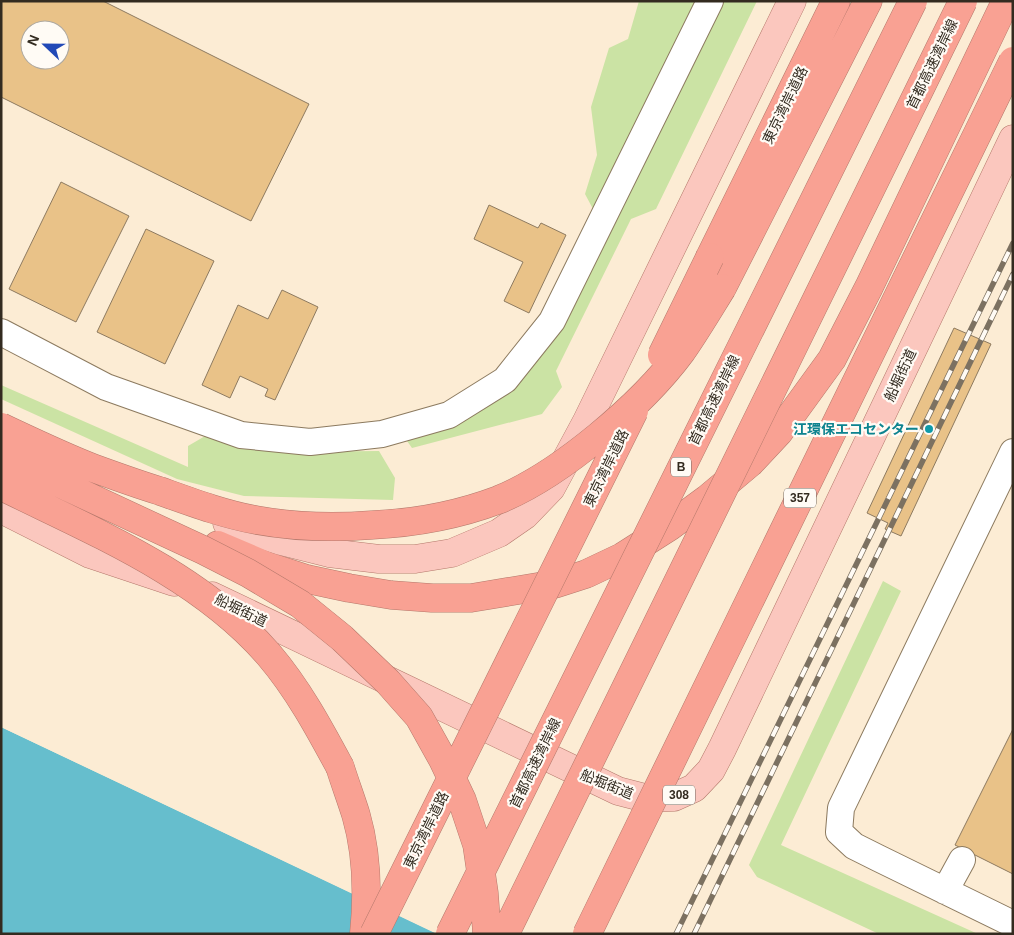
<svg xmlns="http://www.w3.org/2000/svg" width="1014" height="935" font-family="Arial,'Noto Sans JP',sans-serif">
<rect width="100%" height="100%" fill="#fcecd4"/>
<path fill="#cbe3a4" d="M639 1H699L593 209 585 194 597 155 591 107 609 48 628 39Z
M714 1H757L656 209 631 219 556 371 562 387 542 414 412 448 402 434 541 344Z
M1 385 188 467V446L212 432 275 452 379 451 395 478 393 500 244 496 177 479 1 399Z
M883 581 901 591 781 845 978 934H879L757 877 749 865Z"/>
<path fill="#66becd" d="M1 727 437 934H1Z"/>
<path fill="#fcecd4" d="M1 725 438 931V934L1 727Z"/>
<path fill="#e9c288" stroke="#8d7a60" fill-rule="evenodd" d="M1 1H103L309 104 251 221 1 97ZM30 30H60V60H30Z
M61 182 129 216 76 322 9 289Z
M489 205 538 228 541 223 566 235 529 313 504 301 523 262 474 239Z
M146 229 214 261 165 364 97 332Z
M282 290 318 307 275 400 265 396 268 389 240 376 230 398 202 385 238 305 268 319Z
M954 328 991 344 901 536 885 529 888 523 867 513Z
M1013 729V874L955 845Z"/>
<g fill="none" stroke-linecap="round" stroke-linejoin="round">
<g stroke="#8c7a5f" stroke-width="28">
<path id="minor" d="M1 332 106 387 241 435 310 442 382 434 449 415 505 380 552 321 710 1
M1013 452 841 808 839 832 854 846 878 858 1013 924
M945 891 962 860"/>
</g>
<g stroke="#b4786b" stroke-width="29">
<path id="major" d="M1 509 90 554 174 582
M227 523 281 541 329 553 379 559H415L452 553 499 533 525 515 551 488 587 421 792 1
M212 596 618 791 645 798 674 797 694 788 711 770 722 749 1013 139"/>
</g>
<g stroke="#b4786b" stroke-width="29">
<path id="highway" d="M710 257 836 1
M722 288 868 1
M218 545 267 566 307 579 349 588 391 595 432 598H471L555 584 586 574 622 557 669 527 707 499 750 463 779 432 832 359 869 287 1006 1
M340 767C345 783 351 799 356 815 367 853 368 895 364 934"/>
</g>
<use href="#minor" stroke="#fff" stroke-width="26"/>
<use href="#major" stroke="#fbc7be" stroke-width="28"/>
<use href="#highway" stroke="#f9a193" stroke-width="28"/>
<g stroke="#7c7161" stroke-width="5.5">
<path id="rail" d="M676 934 1013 243
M694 934 1013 274"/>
</g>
<use href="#rail" stroke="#fffbf5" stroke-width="4" stroke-dasharray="11" stroke-linecap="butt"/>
<g stroke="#b4786b" stroke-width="29" stroke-linecap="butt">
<path id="highway-bridge" d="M662 355 710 257
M1 427C31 441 62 456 93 468 115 476 137 484 160 491 191 502 223 514 256 520 294 527 333 528 372 525 415 523 458 515 498 500 560 475 642 405 682 351 696 331 709 309 722 288
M1 456 203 550 248 573 300 604 342 638 388 682 419 717 443 760 462 800 477 845 484 893 487 934
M1 486C94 532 200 575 269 655 298 689 319 728 340 767
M374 934 634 411
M450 934 913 1
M505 934 963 1
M587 934 1013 61"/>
</g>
<use href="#highway-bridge" stroke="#f9a193" stroke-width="28"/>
</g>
<circle fill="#0f9aa8" stroke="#fffbf5" stroke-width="2" cx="929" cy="429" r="5"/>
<g text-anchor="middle" stroke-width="4.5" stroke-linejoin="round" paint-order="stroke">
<g fill="#fffbf5" stroke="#706960" stroke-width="1">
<rect x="671" y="457.5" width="20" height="19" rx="4"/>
<rect x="784" y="488.5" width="32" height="19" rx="4"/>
<rect x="663" y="785.5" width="32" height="19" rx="4"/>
</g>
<g font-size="12" font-weight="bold" fill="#332b20">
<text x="681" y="471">B</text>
<text x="800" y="502">357</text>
<text x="679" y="799">308</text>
</g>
<g font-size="14" fill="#332b20" stroke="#fffbf5">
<text transform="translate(932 64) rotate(-64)" y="5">首都高速湾岸線</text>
<text transform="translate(785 105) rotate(-64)" y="5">東京湾岸道路</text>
<text transform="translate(900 375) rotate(-65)" y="5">船堀街道</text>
<text transform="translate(714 400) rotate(-64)" y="5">首都高速湾岸線</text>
<text transform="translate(606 468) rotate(-64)" y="5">東京湾岸道路</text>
<text transform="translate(241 610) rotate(26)" y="5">船堀街道</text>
<text transform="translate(535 763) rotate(-64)" y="5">首都高速湾岸線</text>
<text transform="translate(607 784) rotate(22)" y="5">船堀街道</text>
<text transform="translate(426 830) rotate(-64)" y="5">東京湾岸道路</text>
</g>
<g font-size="14" font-weight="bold" fill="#0d838f" stroke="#fffbf5" text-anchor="end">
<text x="919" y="434">江環保エコセンター</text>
</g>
</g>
<rect width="1014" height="935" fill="none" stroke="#332b20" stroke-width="5"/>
<g transform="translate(45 45) rotate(292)"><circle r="24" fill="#fffbf5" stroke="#ada8a0"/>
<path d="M0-4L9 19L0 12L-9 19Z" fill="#2249b7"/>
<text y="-8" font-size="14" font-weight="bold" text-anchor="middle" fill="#332b20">N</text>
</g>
</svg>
